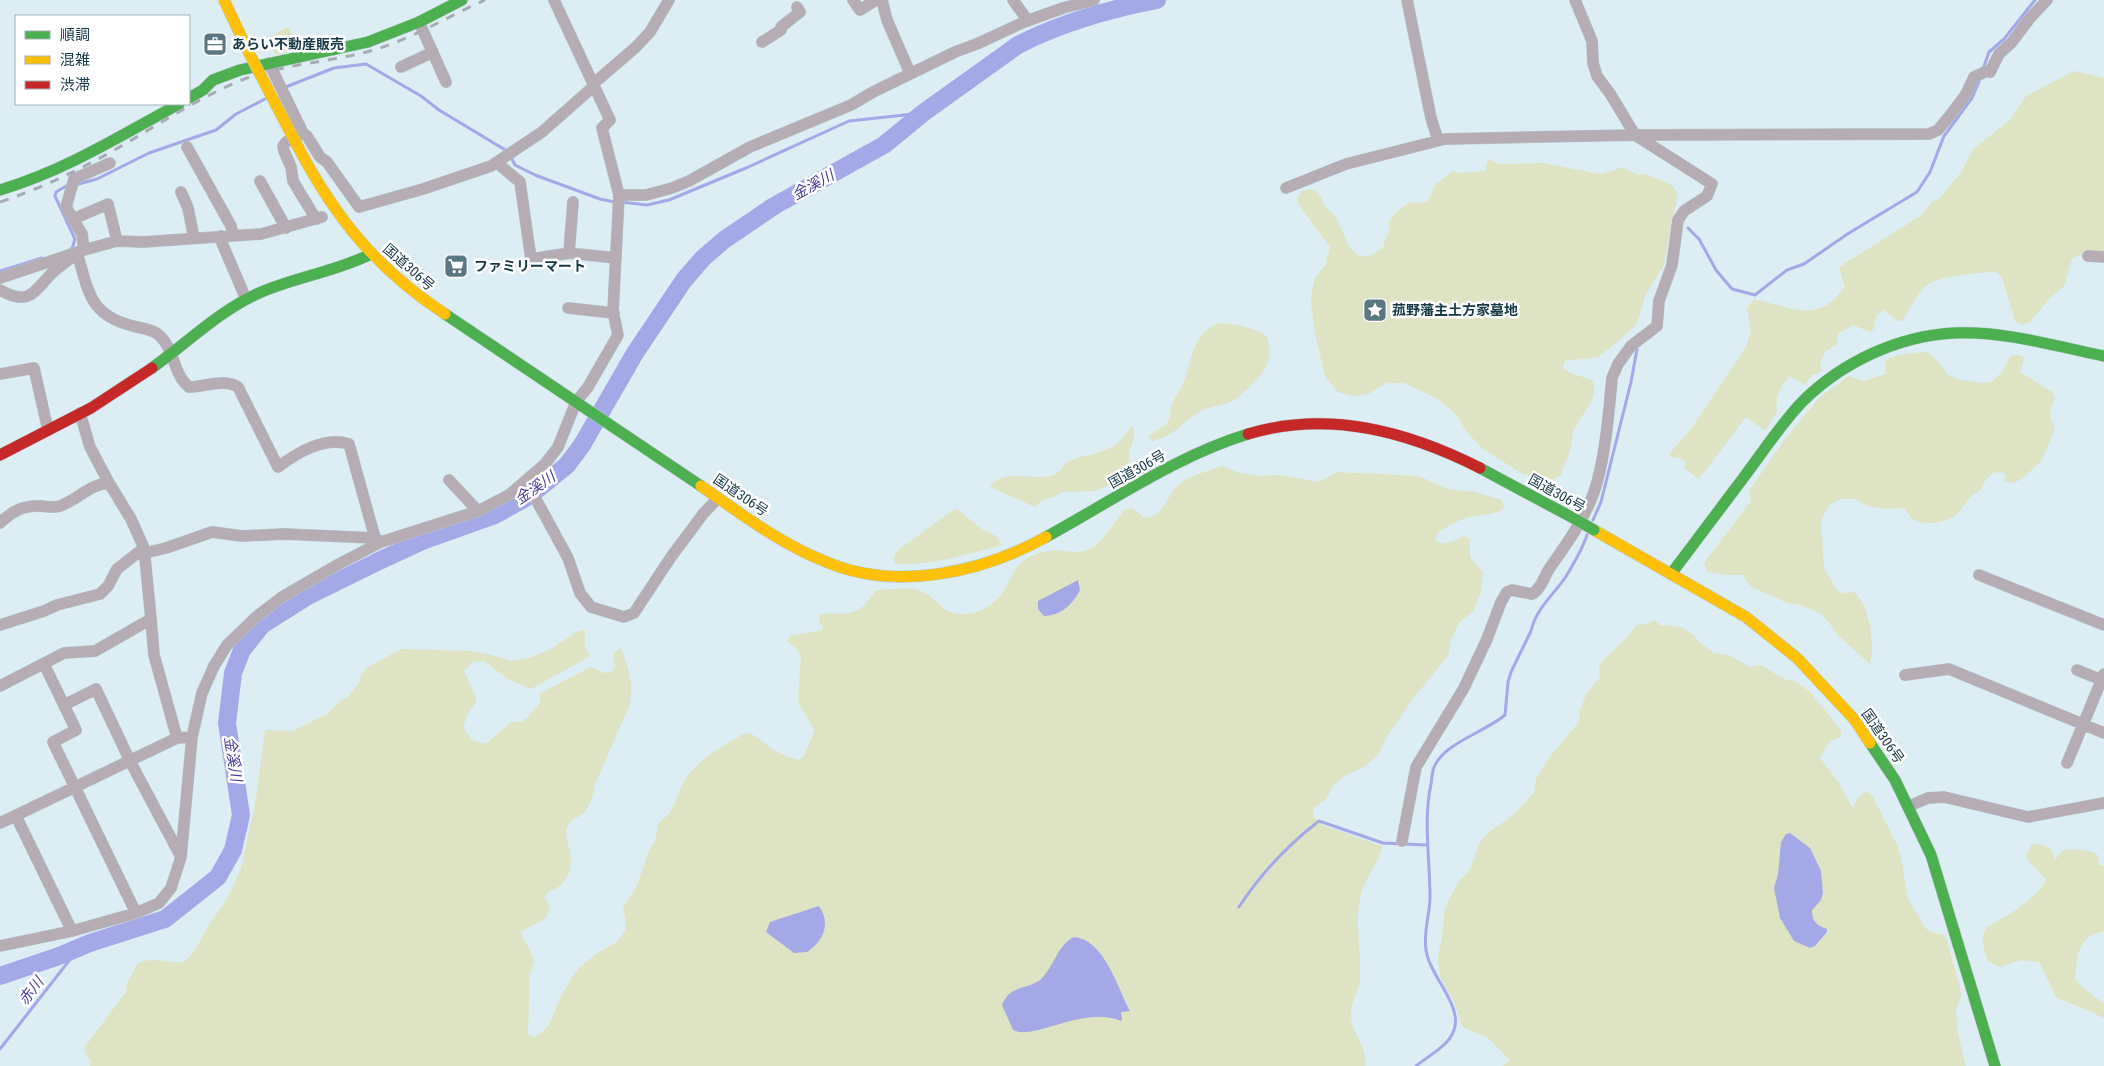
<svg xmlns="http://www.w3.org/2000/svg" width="2104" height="1066" font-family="'Roboto Condensed','Noto Sans JP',sans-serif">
<rect width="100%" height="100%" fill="#dcedf3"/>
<path fill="#dee3c3" d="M288 27 300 49 276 55 269 37Z
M2074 71 2104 78V252L2082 254 2072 259 2064 286 2049 299 2030 322 2023 325 2015 321 2002 277 1995 271C1977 274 1940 275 1926 286 1915 295 1910 310 1902 321H1898L1883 310 1876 316 1874 329 1870 332 1853 325 1838 334 1837 344 1825 352 1820 363 1822 371 1817 374H1812L1805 385 1790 376 1782 385 1777 398 1776 414 1765 431 1746 417 1699 479 1684 468 1686 462 1678 457 1675 459 1669 454 1691 429 1746 347 1751 331 1747 308 1753 300C1779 302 1807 321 1831 302 1836 298 1840 292 1845 288L1839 267 1922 215 1932 202 1940 198 1962 171 1973 149 2010 120 2026 96Z
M1488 159 1499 164 1543 163 1600 174 1613 171 1621 167 1639 175 1645 174 1664 181 1673 186 1677 192V201L1672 220 1664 265 1646 294 1637 324 1621 339 1598 357 1565 361 1563 368 1570 373 1592 380C1601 400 1581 412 1574 430 1571 438 1572 449 1568 457 1565 463 1562 468 1561 475L1552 480 1523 474 1483 449 1466 431 1457 415 1438 399 1404 383H1387L1368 394 1354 396 1338 392 1325 376 1316 338 1311 304 1312 290 1315 278 1327 263 1326 259 1329 253 1330 247 1300 206 1297 199 1302 191 1311 189C1323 194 1319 196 1325 206 1327 210 1333 212 1336 217 1347 240 1354 274 1384 246 1384 239 1388 237 1389 231 1390 228 1388 225 1389 223 1392 215 1405 203 1413 202 1419 202 1422 204 1428 201L1436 184 1453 171 1460 173 1485 171Z
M1219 323C1235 323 1254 328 1267 336 1274 365 1264 372 1246 390 1241 394 1237 400 1231 402 1220 406 1208 406 1198 413 1179 424 1176 436 1152 441L1149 437C1156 428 1166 428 1169 420 1171 415 1170 409 1172 404 1175 397 1180 391 1183 384 1192 361 1192 333 1219 323Z
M1927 352 1937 360 1948 375 1961 380 1980 383 1991 382 2003 371 2011 355H2019L2025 357 2020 372 2052 392 2055 397C2051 409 2047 416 2055 427L2043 459 2022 479 2013 483 2005 482V473L1995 472 1986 479 1981 490C1965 497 1964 511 1953 517 1941 524 1923 526 1911 518 1909 516 1907 511 1905 508L1885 509 1867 506 1855 499H1841L1829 505 1821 520 1824 568 1837 590 1844 593 1854 592C1869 604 1876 645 1870 664L1839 636 1822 614 1800 605 1787 603 1750 586 1743 575H1727L1707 571 1704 563 1751 501 1749 491 1785 439 1820 397 1849 376 1864 381 1886 374 1885 360C1898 354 1912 353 1927 352Z
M1132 426C1138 439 1129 446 1129 458 1129 462 1130 467 1130 471L1120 480 1096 491 1062 492 1054 497 1044 499 1035 507 990 487C1004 466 1038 483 1056 474 1060 472 1062 466 1066 463 1079 455 1097 455 1110 448 1119 444 1125 434 1132 426Z
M1222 466 1239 473 1260 476 1279 475 1319 482 1337 472 1419 476 1447 489 1475 492 1502 500 1504 508C1494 516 1482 514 1470 517 1457 520 1448 526 1437 533L1435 540 1442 544 1455 541 1463 536 1470 539V557L1483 572 1481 592 1474 610 1458 624 1451 640 1448 656 1415 696 1387 736 1379 754 1364 767 1343 777 1334 785 1326 799 1314 808 1313 816 1323 825 1382 846C1380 862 1367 875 1362 891 1353 919 1362 951 1360 979 1359 991 1352 999 1351 1012 1349 1030 1368 1045 1365 1066H90L91 1060 85 1054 84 1048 126 992V986L138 963C156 956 165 964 184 962L194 952 210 923 226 901 241 869 256 799 265 730 293 731 327 714 340 701 347 698 360 681 361 675 367 668 401 649 469 651 487 654 512 661 529 658 549 650 578 631 585 630V647L589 654 587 658 531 689 508 679 484 661 473 662 464 671 476 697V702L469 711 463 727 473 741 486 744 511 722H521L527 718 541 702 539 694 591 667 604 673 612 672 615 667 613 654 621 648C629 671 635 683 629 707L595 784C594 792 590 807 584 813 577 819 570 818 567 828 565 837 568 843 570 851 574 868 566 888 549 891L545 897 550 909 546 918 520 932 531 952 534 961 530 974 528 1034 534 1038 548 1027 562 994 573 976 580 967 596 954 617 942 625 931 626 922 623 908 636 888 650 848 655 842 659 822C677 811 675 796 685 780 699 758 722 747 743 734 756 731 763 744 774 750 781 755 792 758 800 760L805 754 815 730 800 706 798 700 801 656 797 649 787 641 790 636 822 630 823 626 819 622 820 614C851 613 858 618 876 590 889 590 909 586 921 591 938 598 942 615 963 614 981 614 998 603 1006 587 1012 578 1013 569 1022 562 1034 553 1049 549 1065 551 1072 552 1080 553 1087 550 1102 545 1115 521 1125 509L1132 508 1145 518C1168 515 1165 494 1182 482 1193 474 1210 471 1222 466Z
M957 509 983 530 996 536 1002 545C967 554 932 566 895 564L894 557 897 551 953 510Z
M1654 620 1660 625 1681 627 1694 635 1699 642 1714 653 1729 655 1750 667 1761 665 1786 680 1795 681 1810 692 1837 725 1841 731V737L1830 741 1820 758 1839 783 1853 809C1856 801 1858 795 1867 791L1873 797 1897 845 1901 857 1908 899 1926 929 1938 934 1945 935 1960 987 1961 996 1956 1011 1958 1033 1966 1066H1503L1510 1060 1487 1037 1462 1027 1455 1004 1440 977 1438 956 1442 937 1445 908 1459 881 1469 872 1480 842 1490 831 1511 817 1534 793 1536 779 1552 754 1579 722 1580 710 1586 695 1600 677 1599 666C1610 651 1626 642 1636 625L1647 624Z
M2038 844 2051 848 2055 860 2062 851C2074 848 2085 849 2097 854L2099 865 2104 866V931C2077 937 2078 953 2075 978L2081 986 2104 1004V1018L2085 1009 2057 998 2039 962 2021 960 2000 967 1988 961C1984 950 1979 937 1987 927 2005 917 2037 899 2046 880 2040 871 2031 866 2026 856L2031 845Z"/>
<path fill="#a5a8e7" d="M1078 580 1080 590C1072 605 1062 615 1044 616L1038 609V601Z
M1790 833 1810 848 1821 871 1823 893 1821 900 1812 910C1812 921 1816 925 1827 929V932L1815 946 1810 948 1794 941 1780 918 1774 888 1778 874 1781 842 1786 834Z
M819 906C831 923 824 941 807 952L794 953 766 932 770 922Z
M1074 937C1104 939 1117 987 1130 1011L1121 1012 1122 1019 1121 1021C1083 1005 1035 1041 1013 1030L1002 1005C1011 984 1025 991 1040 980 1053 969 1058 944 1074 937Z"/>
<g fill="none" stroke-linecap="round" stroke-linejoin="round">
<path stroke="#a5a8e7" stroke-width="3" d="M1983 69 1989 52 2004 39 2035 0
M283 88 334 68 366 64 421 96 439 110 507 151
M511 157 515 165 535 175 600 199 615 202
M68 185 56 192 55 196 75 239 72 249H70
M75 185 97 179 149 153 216 130 236 114 265 99
M621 202 647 205 669 200 746 168 849 121 923 113
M1688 228 1699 239 1716 270 1732 289 1755 295 1787 270 1804 264 1849 233 1917 192 1930 172 1944 136 1972 98 1981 77
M0 271 42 258
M1593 520 1601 502 1631 382 1637 349
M1239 907C1260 875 1289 844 1319 821L1383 843 1426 845
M0 1049 79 948
M1416 1066C1428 1056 1449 1046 1454 1030 1463 1005 1429 975 1426 950 1423 933 1430 914 1430 897 1430 859 1423 821 1431 784 1432 778 1432 770 1435 765 1447 742 1485 732 1505 715L1508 682 1511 672 1531 631C1536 609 1553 595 1565 578 1573 565 1582 550 1587 535"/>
<path stroke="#a5a8e7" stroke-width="18" d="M0 976 59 956 90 943 165 919 218 877 233 850 241 815 227 723 233 673 242 650 262 625 308 596 379 561 422 541 495 515 529 496 549 480 567 465 582 445 635 353 684 280 703 258 724 240 774 206 884 145 923 113 1018 45C1061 23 1110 9 1157 0"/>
<g stroke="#b6c8ce" stroke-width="12">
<path id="street" d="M853 0 860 10 876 0
M882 0 887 20 910 73
M1013 0 1028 21
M1407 0 1431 118 1438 140
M419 22 446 82
M762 42 781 30V27L800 12 797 7
M269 63 303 133
M401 67 433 52
M593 84 636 47 650 32 669 0
M187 147 231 226 233 235
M497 163 520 182 531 259 569 253 616 258
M260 181 286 228
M1286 188 1346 164 1445 139 1635 135 1929 134 1938 130 1952 113 1966 94 1974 77 1987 71 1990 72 1999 54 2012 42 2030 18 2047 0
M181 192 188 208 194 238
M619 195H646L672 188 689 181 750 147 851 105 873 92 955 52 979 43 1024 22 1063 8 1094 0
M73 219 108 204 117 241
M316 219 293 181 291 167 284 151 283 146 286 142 303 133 307 136 320 157 327 162 359 207 423 189 491 166 542 132 594 86
M221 236 222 243 246 299
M84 250 82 234 66 207 74 179 110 163
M77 253C89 292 89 315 133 326 143 329 154 329 161 337 175 351 173 374 189 387 204 387 224 378 238 387L278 467C297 453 324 436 349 444L375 538
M569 253 573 202
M2088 256 2104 257
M0 278 84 250 117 241 143 242 261 234 322 217
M0 290C30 307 34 291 53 272 59 267 66 262 72 257
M568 308 614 313
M0 374 34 368 48 430
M80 413 90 447 109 483
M449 480 478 511
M526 481 568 558 580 593 591 607 624 617 634 613 671 557 703 514 718 498
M0 523C12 511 24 505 41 506 47 507 54 508 60 506 77 500 90 484 109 483L131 519 144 548 151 619 95 651 64 653 0 686
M145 553 166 548 212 532 242 536 284 534 375 538 380 541
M1979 575 2104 625
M151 619 154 655 177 738
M0 625 44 611 57 605 100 594 108 586 117 569 144 548
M44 664 76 730 53 742 136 913
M2077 670 2104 681
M1905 675 1949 669 2104 733
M64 705 96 689 130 761 181 857
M2067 763 2104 674
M1909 806 1928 798 1944 797 2028 817 2104 803
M16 816 72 931
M0 823 177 738 192 737
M1402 841 1416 767 1464 688 1487 639 1501 602 1507 592 1512 590 1532 594C1541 589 1544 577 1549 569 1566 545 1584 520 1594 492 1605 461 1609 411 1612 378L1618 364 1631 346 1657 326 1659 301 1672 265 1678 220 1684 211 1707 196 1712 184 1635 135 1611 95 1597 76 1593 63 1592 41 1575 0
M0 946 72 931 136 913 159 903 171 888 181 857 192 737 202 693 214 666 227 645 256 617 282 597 339 564 381 542 478 511 509 495 545 464 558 447 576 402 588 387 618 335 613 311 619 195 602 128 610 120 554 0"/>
</g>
<g stroke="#b6c8ce" stroke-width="12">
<path id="fast" d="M189 98 203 90 213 80 240 70 368 42 419 22 462 0
M0 190C64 171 120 136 179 104
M445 314 701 486
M152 368C187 343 219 311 259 293 295 277 335 272 371 254
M1480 468 1575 519
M1046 537C1112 501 1176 456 1248 434
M1671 574C1695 542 1720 509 1744 477 1763 452 1780 425 1802 402 1842 362 1898 336 1954 333 2005 331 2055 346 2104 356
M1870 743 1895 780 1931 855 1995 1066"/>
</g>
<g stroke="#b6c8ce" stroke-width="12">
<path id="slow" d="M298 147C336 219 377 269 445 314
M701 486C740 513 779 543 824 561 895 592 981 573 1046 537
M1594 530 1746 617 1797 658 1854 719 1870 743"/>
</g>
<g stroke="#b6c8ce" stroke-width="12">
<path id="jam" d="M1248 434C1328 410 1407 431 1480 468
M0 455 91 408 152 368"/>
</g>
<use href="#street" stroke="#b6acb4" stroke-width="11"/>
<use href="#fast" stroke="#4caf50" stroke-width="11"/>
<use href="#slow" stroke="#ffc107" stroke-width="11"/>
<use href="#jam" stroke="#c62828" stroke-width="11"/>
<path stroke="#a9abb2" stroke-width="3" stroke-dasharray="9 9" stroke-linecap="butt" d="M0 202C39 189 75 172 111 152 153 128 193 101 237 82 279 64 326 63 370 51 410 40 447 17 485 0"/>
<g stroke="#b6c8ce" stroke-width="12" stroke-linecap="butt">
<path id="fast-bridge" d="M1575 519 1594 530"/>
</g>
<g stroke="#b6c8ce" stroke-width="12" stroke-linecap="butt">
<path id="slow-bridge" d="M224 0 249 53 298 147"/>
</g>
<use href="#fast-bridge" stroke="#4caf50" stroke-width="11"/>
<use href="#slow-bridge" stroke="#ffc107" stroke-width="11"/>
</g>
<defs>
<g id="office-square" transform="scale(1.25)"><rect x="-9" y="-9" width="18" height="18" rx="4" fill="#5b7781" stroke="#fff"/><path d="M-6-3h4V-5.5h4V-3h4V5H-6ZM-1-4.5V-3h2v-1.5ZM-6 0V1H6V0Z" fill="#fff"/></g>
<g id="supermarket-square" transform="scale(1.25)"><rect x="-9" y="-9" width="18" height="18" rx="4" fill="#5b7781" stroke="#fff"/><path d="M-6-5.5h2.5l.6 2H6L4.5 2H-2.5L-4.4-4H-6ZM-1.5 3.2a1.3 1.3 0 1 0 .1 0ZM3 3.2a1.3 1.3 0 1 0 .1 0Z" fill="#fff"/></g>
<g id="sight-square" transform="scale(1.25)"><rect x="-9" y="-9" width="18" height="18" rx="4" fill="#5b7781" stroke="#fff"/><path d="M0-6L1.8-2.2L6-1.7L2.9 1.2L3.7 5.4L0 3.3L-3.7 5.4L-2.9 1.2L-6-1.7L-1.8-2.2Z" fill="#fff"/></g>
</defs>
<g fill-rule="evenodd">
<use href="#office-square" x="215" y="44"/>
<use href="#supermarket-square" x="456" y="266"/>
<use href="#sight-square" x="1375" y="310"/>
</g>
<g text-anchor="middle" stroke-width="5" stroke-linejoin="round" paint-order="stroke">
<g font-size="14" font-weight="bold" fill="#153844" stroke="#fff" text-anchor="start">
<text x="232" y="49">あらい不動産販売</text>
<text x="474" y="271">ファミリーマート</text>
<text x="1392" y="315">菰野藩主土方家墓地</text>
</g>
<g font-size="14" fill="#153844" stroke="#fff">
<text transform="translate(409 267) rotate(41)" y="5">国道306号</text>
<text transform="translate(1137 469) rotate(-29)" y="5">国道306号</text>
<text transform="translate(1557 493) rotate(29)" y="5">国道306号</text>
<text transform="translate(741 495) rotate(34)" y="5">国道306号</text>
<text transform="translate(1883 736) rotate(55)" y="5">国道306号</text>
</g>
<g font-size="15" font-style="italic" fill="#493ba0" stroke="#fff">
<text transform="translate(813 185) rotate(-29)" y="5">金溪川</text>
<text transform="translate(535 488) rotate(-35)" y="5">金溪川</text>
<text transform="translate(233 759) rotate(81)" y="5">金溪川</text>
<text transform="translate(31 991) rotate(-52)" y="5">赤川</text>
</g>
</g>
<rect x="15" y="15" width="175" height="90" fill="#ffffff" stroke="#a1afb4"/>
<rect x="25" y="31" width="25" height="8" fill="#4caf50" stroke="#a1afb4"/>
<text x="60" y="40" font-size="15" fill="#153844">順調</text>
<rect x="25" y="56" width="25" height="8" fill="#ffc107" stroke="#a1afb4"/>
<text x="60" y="65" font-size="15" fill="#153844">混雑</text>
<rect x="25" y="81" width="25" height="8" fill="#c62828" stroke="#a1afb4"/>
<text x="60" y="90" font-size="15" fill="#153844">渋滞</text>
</svg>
